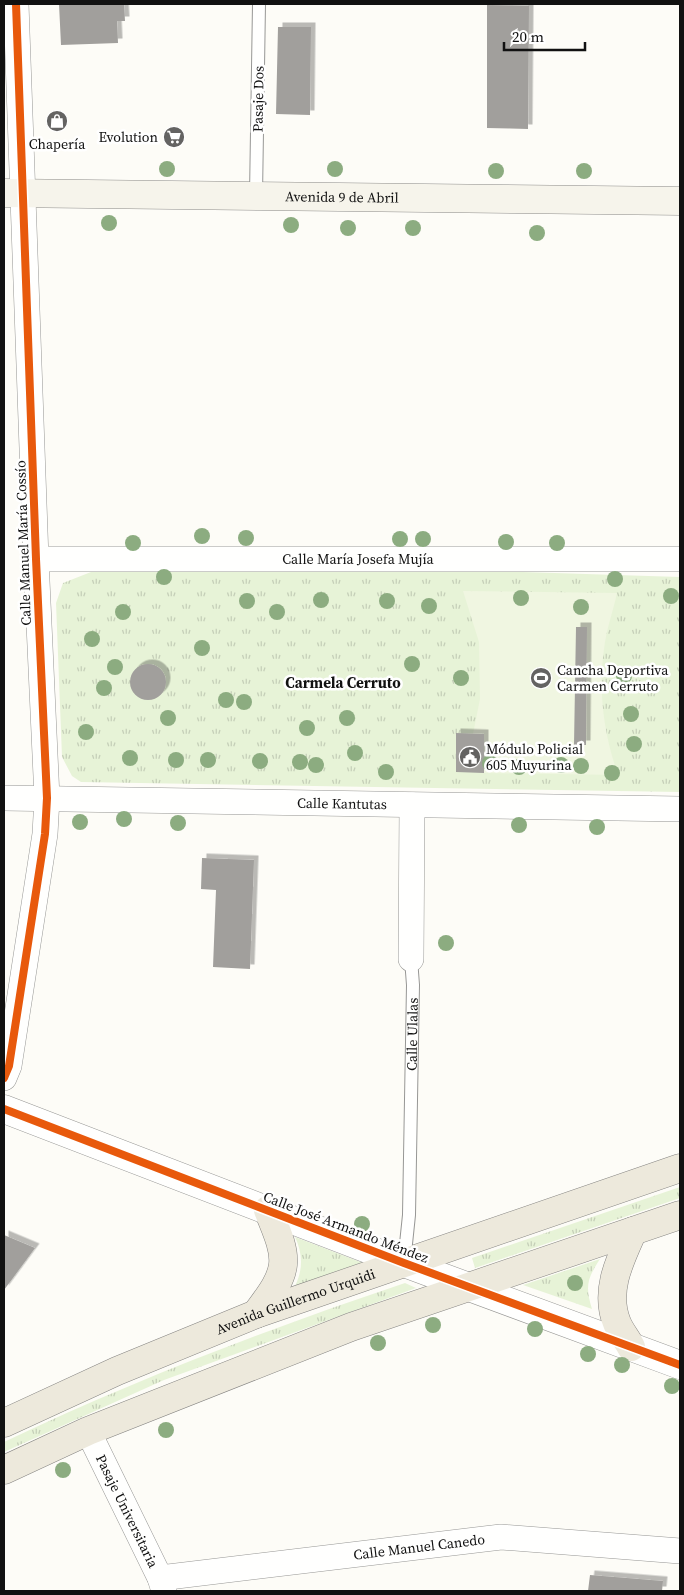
<svg xmlns="http://www.w3.org/2000/svg" width="684" height="1595" font-family="'Source Serif 4',serif">
<defs>
<pattern id="grass-tufts" width="24" height="20" patternUnits="userSpaceOnUse" patternTransform="scale(1.25)"><rect width="24" height="20" fill="#e7f3d7"/><path d="M3 7l-1-3M5 7V3M7 7l1-3M15 17l-1-3M17 17v-4M19 17l1-3" fill="none" stroke="#c5cfb8"/></pattern>
<filter id="shadow"><feDropShadow dx="4.5" dy="-4.5" stdDeviation="0" flood-color="#0004"/></filter>
</defs>
<rect width="100%" height="100%" fill="#fdfcf7"/>
<path fill="url(#grass-tufts)" d="M91 572H523L680 577V792L81 782 72 776 62 757 56 603 63 583Z
M680 1187V1198L475 1268 472 1258Z
M295 1237 363 1263 295 1286C303 1270 303 1254 295 1237Z
M600 1259C587 1279 585 1286 592 1309L523 1285Z
M405 1283 416 1288 164 1380 4 1452V1442C134 1380 268 1329 405 1283Z"/>
<path fill="#f0f6e1" d="M463 591 617 593C613 612 606 630 604 649 598 693 604 734 618 775L484 773V735L473 734 480 699 479 642Z"/>
<path fill="#a19f9c" filter="url(#shadow)" d="M59 4H124L125 21H117L118 43 61 45Z
M487 5 529 6 528 129 487 128Z
M278 27H311L310 115 276 114Z
M576 627H587L586 745H574Z
M130 682a18 18 0 1 1 36 0a18 18 0 1 1-36 0Z
M456 733 484 734V773L456 772Z
M202 858 254 860 250 969 213 967 216 890 201 889Z
M4 1235 35 1248 4 1290Z
M590 1575 663 1581 662 1591H588Z"/>
<g fill="none" stroke-linecap="round" stroke-linejoin="round">
<g stroke="#979795" stroke-width="14">
<g id="service">
<path d="M256 195 259 4"/>
<path id="s1" d="M404 1263 409 1215 413 985 411 959"/>
</g>
</g>
<g stroke="#979795" stroke-width="26">
<g id="minor">
<path id="s2" d="M36 559H680"/>
<path id="s3" d="M4 798 680 809"/>
<path d="M411 959 412 805"/>
<path d="M4 1078 9 1066 45 834 47 798 36 559 16 4"/>
<path id="s4" d="M88 1431 160 1578 164 1591"/>
<path id="s5" d="M160 1578 501 1537 680 1551"/>
</g>
</g>
<g stroke="#979795" stroke-width="29">
<path id="tertiary" d="M4 1109 404 1263 680 1365"/>
</g>
<g stroke="#8e8d8b" stroke-width="29">
<g id="secondary">
<path id="s6" d="M4 193 680 201"/>
</g>
</g>
<g stroke="#858482" stroke-width="29">
<g id="primary">
<path d="M256 1314C290 1269 290 1262 268 1210"/>
<path d="M631 1347C627 1339 620 1331 617 1323 604 1291 620 1260 633 1231"/>
<path id="s7" d="M4 1423 117 1371 256 1314 680 1168"/>
<path d="M4 1470 88 1431 351 1327 680 1215"/>
</g>
</g>
<use href="#service" stroke="#fffffe" stroke-width="12"/>
<use href="#minor" stroke="#fffffe" stroke-width="25"/>
<use href="#tertiary" stroke="#fffffe" stroke-width="28"/>
<use href="#secondary" stroke="#f6f4eb" stroke-width="28"/>
<use href="#primary" stroke="#ede9dc" stroke-width="28"/>
<g stroke="#fff" stroke-width="11">
<path id="cycleway" d="M4 1078 9 1066 45 834 47 798 36 559 16 4
M4 1109 404 1263 680 1365"/>
</g>
<use href="#cycleway" stroke="#e8590c" stroke-width="8"/>
</g>
<g fill="#8cac80">
<circle cx="167" cy="169" r="8"/>
<circle cx="335" cy="169" r="8"/>
<circle cx="496" cy="171" r="8"/>
<circle cx="584" cy="171" r="8"/>
<circle cx="109" cy="223" r="8"/>
<circle cx="291" cy="225" r="8"/>
<circle cx="348" cy="228" r="8"/>
<circle cx="413" cy="228" r="8"/>
<circle cx="537" cy="233" r="8"/>
<circle cx="202" cy="536" r="8"/>
<circle cx="246" cy="538" r="8"/>
<circle cx="400" cy="539" r="8"/>
<circle cx="423" cy="539" r="8"/>
<circle cx="506" cy="542" r="8"/>
<circle cx="133" cy="543" r="8"/>
<circle cx="557" cy="543" r="8"/>
<circle cx="164" cy="577" r="8"/>
<circle cx="615" cy="579" r="8"/>
<circle cx="671" cy="596" r="8"/>
<circle cx="521" cy="598" r="8"/>
<circle cx="321" cy="600" r="8"/>
<circle cx="247" cy="601" r="8"/>
<circle cx="387" cy="601" r="8"/>
<circle cx="429" cy="606" r="8"/>
<circle cx="581" cy="607" r="8"/>
<circle cx="123" cy="612" r="8"/>
<circle cx="277" cy="612" r="8"/>
<circle cx="92" cy="639" r="8"/>
<circle cx="202" cy="648" r="8"/>
<circle cx="412" cy="664" r="8"/>
<circle cx="115" cy="667" r="8"/>
<circle cx="624" cy="676" r="8"/>
<circle cx="461" cy="678" r="8"/>
<circle cx="104" cy="688" r="8"/>
<circle cx="226" cy="700" r="8"/>
<circle cx="244" cy="702" r="8"/>
<circle cx="631" cy="714" r="8"/>
<circle cx="168" cy="718" r="8"/>
<circle cx="347" cy="718" r="8"/>
<circle cx="307" cy="728" r="8"/>
<circle cx="86" cy="732" r="8"/>
<circle cx="634" cy="744" r="8"/>
<circle cx="355" cy="753" r="8"/>
<circle cx="130" cy="758" r="8"/>
<circle cx="176" cy="760" r="8"/>
<circle cx="208" cy="760" r="8"/>
<circle cx="260" cy="761" r="8"/>
<circle cx="300" cy="762" r="8"/>
<circle cx="490" cy="763" r="8"/>
<circle cx="316" cy="765" r="8"/>
<circle cx="561" cy="765" r="8"/>
<circle cx="581" cy="766" r="8"/>
<circle cx="519" cy="767" r="8"/>
<circle cx="386" cy="772" r="8"/>
<circle cx="612" cy="773" r="8"/>
<circle cx="124" cy="819" r="8"/>
<circle cx="80" cy="822" r="8"/>
<circle cx="178" cy="823" r="8"/>
<circle cx="519" cy="825" r="8"/>
<circle cx="597" cy="827" r="8"/>
<circle cx="446" cy="943" r="8"/>
<circle cx="362" cy="1224" r="8"/>
<circle cx="575" cy="1283" r="8"/>
<circle cx="433" cy="1325" r="8"/>
<circle cx="535" cy="1329" r="8"/>
<circle cx="378" cy="1343" r="8"/>
<circle cx="588" cy="1354" r="8"/>
<circle cx="622" cy="1365" r="8"/>
<circle cx="672" cy="1386" r="8"/>
<circle cx="166" cy="1430" r="8"/>
<circle cx="63" cy="1470" r="8"/>
</g>
<defs>
<g id="shop-disc" transform="scale(1.125)"><circle r="9.5" fill="#646362" stroke="#fff"/><path d="M-5-2.5h2.3a2.7 3.5 0 0 1 5.4 0H5L5.5 6h-11ZM-1.5-2.5h3a1.5 2.3 0 0 0-3 0Z" fill="#fff"/></g>
<g id="supermarket-disc" transform="scale(1.125)"><circle r="9.5" fill="#646362" stroke="#fff"/><path d="M-6-5.5h2.5l.6 2H6L4.5 2H-2.5L-4.4-4H-6ZM-1.5 3.2a1.3 1.3 0 1 0 .1 0ZM3 3.2a1.3 1.3 0 1 0 .1 0Z" fill="#fff"/></g>
<g id="stadium-disc" transform="scale(1.125)"><circle r="9.5" fill="#646362" stroke="#fff"/><path d="M0-5a6.5 5 0 1 0 0 10a6.5 5 0 1 0 0-10ZM-3.5-1.8h7v3.6h-7Z" fill="#fff"/></g>
<g id="civic-disc" transform="scale(1.125)"><circle r="9.5" fill="#646362" stroke="#fff"/><path d="M-.6-6.5H3V-4.5H.6V-3L4-1V1h2V6H-6V1h2V-1L-.6-3ZM-1.2 2.5V6h2.4V2.5Z" fill="#fff"/></g>
</defs>
<g fill-rule="evenodd">
<use href="#shop-disc" x="57" y="121"/>
<use href="#supermarket-disc" x="174" y="137"/>
<use href="#stadium-disc" x="541" y="678"/>
<use href="#civic-disc" x="470" y="757"/>
</g>
<g text-anchor="middle" stroke-width="5" stroke-linejoin="round" paint-order="stroke">
<g font-size="14" fill="#111" stroke="#fff">
<text transform="translate(258 99) rotate(-89)" y="5">Pasaje Dos</text>
<text dy="5" stroke="none"><textPath href="#s6" startOffset="338">Avenida 9 de Abril</textPath></text>
<text transform="translate(23 543) rotate(-92)" y="5">Calle Manuel María Cossío</text>
<text dy="5" stroke="none"><textPath href="#s2" startOffset="322">Calle María Josefa Mujía</textPath></text>
<text dy="5" stroke="none"><textPath href="#s3" startOffset="338">Calle Kantutas</textPath></text>
<text dy="5" stroke="none"><textPath href="#s1" startOffset="229">Calle Ulalas</textPath></text>
<text transform="translate(346 1227) rotate(21)" y="5">Calle José Armando Méndez</text>
<text dy="5" stroke="none"><textPath href="#s7" startOffset="316">Avenida Guillermo Urquidi</textPath></text>
<text dy="5" stroke="none"><textPath href="#s4" startOffset="89">Pasaje Universitaria</textPath></text>
<text dy="5" stroke="none"><textPath href="#s5" startOffset="261">Calle Manuel Canedo</textPath></text>
</g>
<g font-size="14" fill="#111" stroke="#fff" text-anchor="start">
<text x="158" y="142" text-anchor="end">Evolution</text>
<text x="57" y="149" text-anchor="middle">Chapería</text>
<text x="557" y="675">Cancha Deportiva<tspan x="557" dy="16">Carmen Cerruto</tspan></text>
<text x="486" y="754">Módulo Policial<tspan x="486" dy="16">605 Muyurina</tspan></text>
</g>
<g font-size="15" font-weight="bold" fill="#111" stroke="#fff">
<text x="343" y="688">Carmela Cerruto</text>
</g>
</g>
<rect width="684" height="1595" fill="none" stroke="#111111" stroke-width="10"/>
<path d="M504 42v8h81v-8" fill="none" stroke="#111111" stroke-width="2.5"/>
<text x="512" y="42" font-size="15" fill="#111111" stroke="#ffffff" stroke-width="4" paint-order="stroke">20 m</text>
</svg>
